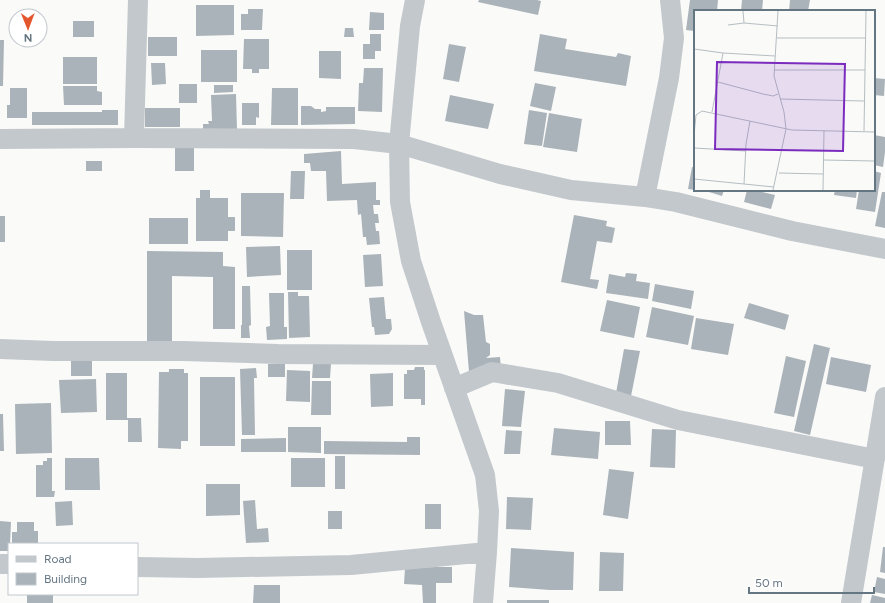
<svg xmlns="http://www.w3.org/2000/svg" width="885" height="603" font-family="Figtree,sans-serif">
<rect width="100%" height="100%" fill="#fafaf8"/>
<path fill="#aab3b9" d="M479 0H537L541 1 538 15 478 2Z
M690 0H718L717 11H695V31L686 30Z
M742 0H763L762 11H741Z
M790 0H810L808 11H789Z
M196 5H234V35L196 36Z
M248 9H263L262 30H241V14H248Z
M370 12 384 13V30H369Z
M73 21H94V37H73Z
M345 28H353L354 37H344Z
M370 34H381V51H375V59H363V44H370Z
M540 34 567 39 565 49 616 57 618 53 631 56 626 86 534 71Z
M148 37H177V56H148Z
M244 39H269V69H259V73H252V69H243Z
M0 40H4L3 86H0Z
M449 44 466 47 459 82 443 79Z
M201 50H237V82H201Z
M319 51H341V79L319 78Z
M63 57H97V84H63Z
M151 63H165L166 84 152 85Z
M364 68H383L382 112 358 111 359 83H363Z
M874 78 885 79 884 96 874 95Z
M535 83 556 87 551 111 530 106Z
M179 84H197V103H179Z
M214 85H233V92L214 93Z
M63 86H97V91L102 92V105H64Z
M10 88H27V118H7V105H10Z
M272 88H298V125H271Z
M236 94 237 130 203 131V124H209L208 121H212L211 95Z
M450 95 494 104 488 129 445 121Z
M242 103H259V118L256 117V125H242Z
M301 106H311L315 109H321V112L326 111V107H355V124L301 125Z
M145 108H180V127H145Z
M102 110H118V125H32V112H102Z
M529 110 547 113 542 146 524 144Z
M549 113 582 119 577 152 543 147Z
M874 135 885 137V152L883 167 874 165Z
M175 147H194V171H175Z
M341 151 342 184 376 182V200H380V205H373L374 214H378L379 223H375L376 231H379L380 244 367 245 366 237H363L361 214 358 215 357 200 327 201 326 171H311L310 163H304V154Z
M86 161H102V171H86Z
M692 167 695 168V190L688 189Z
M291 171H305L304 199H290Z
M874 171 881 173 875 212 856 209 859 190H874Z
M200 190H210V198H228V217H235V231H228V241H196V198H200Z
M710 190H724L722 196 709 192Z
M747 190H754L775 195 771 209 744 202Z
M835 190H857L856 198 834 195Z
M882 192H885V228L875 226Z
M241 193H284L283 237 241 236Z
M574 215 607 221 606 226 615 228 612 243 597 241 590 279 599 280 597 289 561 282Z
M0 216H5V242H0Z
M149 218H188V244H149Z
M280 246 281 275 247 277 246 247Z
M287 250H312V290H287Z
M147 251 223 252V266L235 267V329H213V277L172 276V341H147Z
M381 254 383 286 365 287 363 255Z
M626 273 637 274 636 281 650 283 648 299 606 293 609 274 625 277Z
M655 284 694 291 691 309 652 301Z
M242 286H250L251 325 249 326 250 338H241V325H242Z
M288 292H298V296H309L310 337 289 338Z
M269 293H284V327H287V339L267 340 266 327 270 326Z
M384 297 386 319H391L392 329 389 334 375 335 374 327H372L369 298Z
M607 300 640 307 634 338 600 331Z
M749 303 789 315 785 330 744 318Z
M652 307 694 316 688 345 646 337Z
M464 311 474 315H483L486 342 490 344V355L486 358 500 357 501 370 469 372Z
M696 318 734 324 728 355 691 349Z
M814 344 830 348 810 435 794 431Z
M624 349 640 351 631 396 616 393Z
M786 356 806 361 794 417 774 413Z
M831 357 871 365 866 392 826 384Z
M92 360V376H71V361Z
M268 364H285V377H268Z
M313 364H331L330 378H312Z
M415 367H424V370H425V405H421V399H404V374H407V370H414Z
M256 368 257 378H254L255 435H242L240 369Z
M169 369H184V373H188V441H181V449L158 448 159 372H169Z
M287 370 310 371V402L286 401Z
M106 373H127V418H141L142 442H128V420H106Z
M393 373V406L371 407 370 374Z
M200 377H235V446H200Z
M96 379 97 412 61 413 59 380Z
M312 381H331V415H311Z
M505 389 525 391 521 427 502 426Z
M51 403 52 453 16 454 15 404Z
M0 414H3L4 451H0Z
M605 421H630L631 445H605Z
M288 427H321V453L288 452Z
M554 428 600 432 598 459 551 455Z
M652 429 676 430 675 468 650 467Z
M506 430 522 431 520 454H504Z
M407 437H420V455L324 454V441L407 442Z
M286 438V452H241V439Z
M335 456H345V489H335Z
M47 458H52V491H55L54 497H36V465H43V461H47Z
M65 458H99L100 490H65Z
M291 458H325V487H291Z
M609 469 634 472 628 519 603 515Z
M206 484H240V515L206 516Z
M507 497 533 498 531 530 506 529Z
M255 500 257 529 268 528 269 542 246 543 243 501Z
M72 501 73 525 56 526 55 502Z
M425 504H441V529H425Z
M328 511H342V529H328Z
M0 521 11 522 10 544H9V551H0Z
M17 522H34V531H38V544H12V532H17Z
M883 547H885V573L880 572Z
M511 548 574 552 573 590H550L509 587Z
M600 552 624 553 623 591H599Z
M436 567H452V583H436Z
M436 567V603H423L422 585 404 584 405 568Z
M877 577 885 579V594L874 592Z
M254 585H280V603H253Z
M27 594H53V603H27Z
M872 595 885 598V603H870Z
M507 600H549V603H507Z"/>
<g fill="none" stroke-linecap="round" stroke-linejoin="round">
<path stroke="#c3c8cc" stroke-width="20" d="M415 0 410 26 399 144 400 202 411 261 431 322 485 475 489 511 487 552 483 603
M134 138 138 0
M0 139 134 138 354 139 399 144 500 174 571 190 645 197 676 202 792 231 885 249
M645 197 669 78 674 38 670 0
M0 349 53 351H183L278 354 442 355
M454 388 492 372 558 383 678 420 875 459
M0 564H9
M137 567 198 568 351 565 487 552
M851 603 885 397"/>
</g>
<g transform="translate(694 10)">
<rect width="181" height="181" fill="#fafaf8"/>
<path fill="none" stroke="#b5bdc2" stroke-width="1" d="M49 1 50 13M34 15 50 13 84 16M83 28H172M0 39 29 43 81 46M80 60H171M24 72 69 84 79 86 84 84M86 89 170 91M18 102 29 43M170 121 172 1M0 125 2 105 8 101 98 120 181 122M0 138 52 141M129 150 181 151M85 163 129 164M0 169 80 177M50 174 52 134 56 111M79 180 92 119 90 102 80 66 84 1M129 180 130 121"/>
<path fill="#7b2cbf" fill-opacity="0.15" stroke="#7b2cbf" stroke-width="2" d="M23 52 151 54 149 141 21 139Z"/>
<rect width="181" height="181" fill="none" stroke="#657683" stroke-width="2"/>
</g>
<rect x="8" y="543" width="130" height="52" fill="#ffffff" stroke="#c1c8cd"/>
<rect x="16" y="556" width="20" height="6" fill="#c3c8cc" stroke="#c1c8cd"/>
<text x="44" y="563" font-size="12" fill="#657683">Road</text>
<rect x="16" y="573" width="20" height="12" fill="#aab3b9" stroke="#c1c8cd"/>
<text x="44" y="583" font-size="12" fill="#657683">Building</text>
<g transform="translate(28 28) rotate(179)"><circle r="19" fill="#ffffff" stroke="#c1c8cd"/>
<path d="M0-3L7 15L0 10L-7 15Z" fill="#e4572e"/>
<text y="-6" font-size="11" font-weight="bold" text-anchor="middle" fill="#657683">N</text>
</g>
<path d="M749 587v6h125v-6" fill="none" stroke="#657683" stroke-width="2"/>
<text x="755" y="587" font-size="12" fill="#657683" stroke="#ffffff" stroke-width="3" paint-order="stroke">50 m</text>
</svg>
